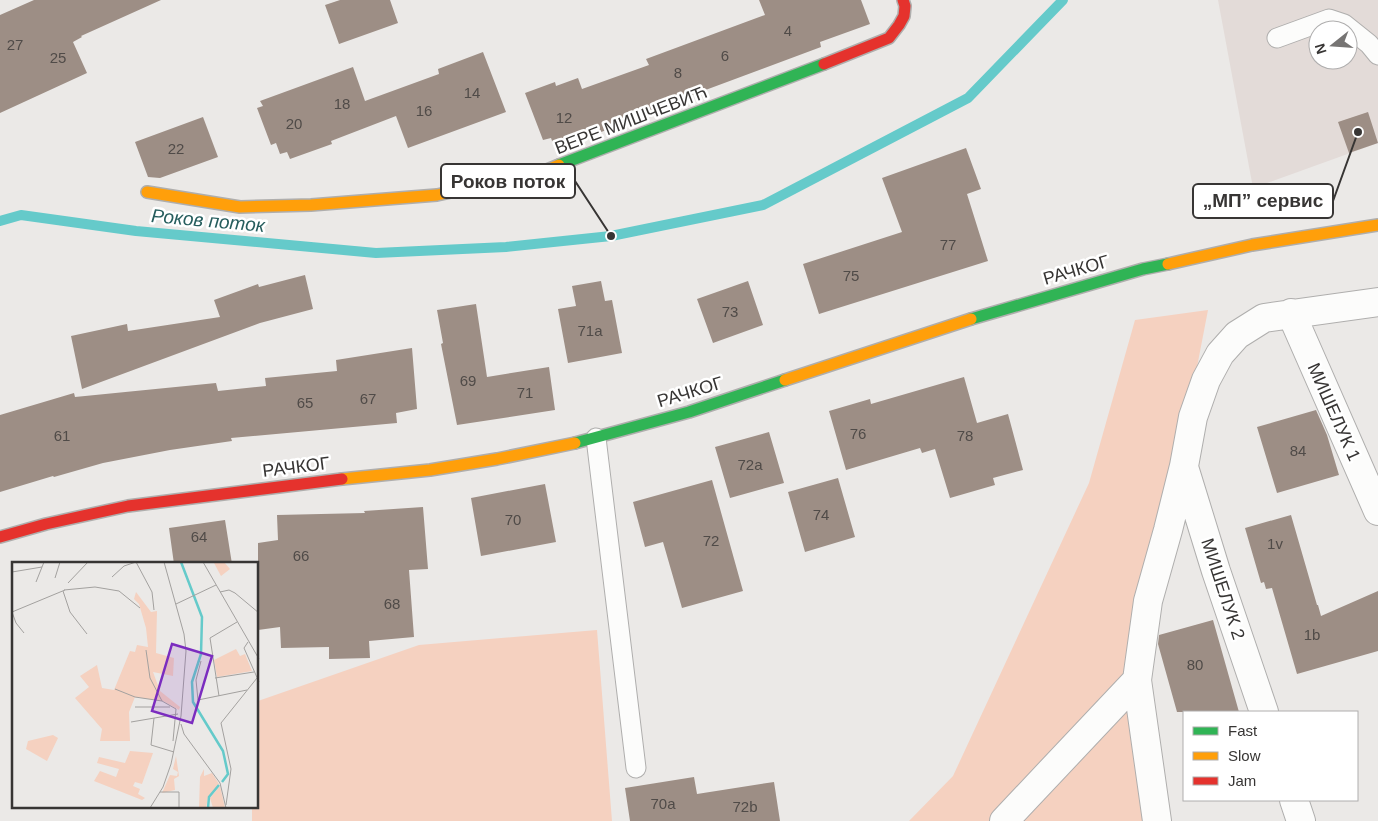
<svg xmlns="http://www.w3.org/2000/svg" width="1378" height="821" font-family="Helvetica,sans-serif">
<rect width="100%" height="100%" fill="#ebe9e7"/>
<path fill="#e3dbd8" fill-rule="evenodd" d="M1218 0H1378V143L1253 188ZM1318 30H1348V60H1318Z"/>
<path fill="#f5d1c0" d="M1208 310 1138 673 1156 821H909L953 776 1089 483 1135 320Z
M597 630 612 821H252V807H258V701L419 645Z"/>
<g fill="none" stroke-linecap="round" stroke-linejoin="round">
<path stroke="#65caca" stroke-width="10" d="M0 221 21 215 136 231 376 253 506 247 611 236 763 205 968 98 1063 0"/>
</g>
<path fill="#9d8e85" d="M34 0H161L81 36 82 37 73 42 87 73 0 113V15Z
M340 0H390L398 23 339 44 325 5Z
M759 0H861L870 24 820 42 821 47 649 111 650 114 555 149 551 138 543 140 525 93 555 82 556 86 578 78 582 89 649 65 646 59 765 15Z
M483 52 506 112 408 148 396 116 331 141 332 144 290 159 287 152 280 154 276 143 271 145 257 108 263 106 260 101 353 67 365 101 439 74 438 69Z
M1368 112 1378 143 1349 153 1338 122Z
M203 117 218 157 160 178 148 177 135 142Z
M966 148 981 189 967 194 988 261 819 314 803 264 902 232 882 178Z
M305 275 313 309 260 323 82 389 71 336 127 324 128 331 220 317 214 300 258 284 259 287Z
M601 281 605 301 612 300 622 353 568 363 558 309 576 306 572 286Z
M748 281 763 325 713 343 697 299Z
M476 304 487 377 549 367 555 410 457 425 441 344 443 343 437 310Z
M412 348 417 409 396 413 397 423 231 438 232 441 170 450 103 463 54 477 53 476 0 492V415L74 393 75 397 216 383 218 391 266 386 265 378 337 371 336 360Z
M964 377 977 423 1008 414 1023 470 993 478 995 485 950 498 935 449 922 453 920 448 846 470 829 411 870 399 871 404Z
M1316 410 1327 435 1339 475 1277 493 1257 427Z
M769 432 784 483 730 498 715 447Z
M838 478 855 537 805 552 788 492Z
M712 480 743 591 682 608 663 542 645 547 633 502Z
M545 484 556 542 481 556 471 498Z
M423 507 428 569 409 570 414 637 369 641 370 658 329 659V647L281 648 280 627 258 630V543L278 540 277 515 365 513 364 511Z
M1291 515 1317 605H1318L1321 616 1378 591V651L1297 674 1272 588 1266 589 1264 582 1261 583 1245 528Z
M225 520 232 564H174L169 528Z
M1213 620 1239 712H1177L1158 644 1159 635Z
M694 777 697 794 774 782 780 821H630L625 788Z"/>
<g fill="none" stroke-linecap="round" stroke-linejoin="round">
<g stroke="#afaead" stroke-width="21">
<path id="lane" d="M1277 38 1329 19 1344 24 1369 44 1378 55
M596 438 636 768"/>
</g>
<g stroke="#afaead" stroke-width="30">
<path id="street" d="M1291 313 1378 511
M1184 467 1216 571 1264 712
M1294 800 1301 821
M1004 821 1137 680
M1157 821 1137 680 1148 601 1168 530 1184 466 1193 417 1206 380 1220 354 1237 335 1264 318 1378 302"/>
</g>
<g stroke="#afaead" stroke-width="14">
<path id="fast" d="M559 165 824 64
M971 319 1143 269 1168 264
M575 443 689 412 785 380"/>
</g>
<g stroke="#afaead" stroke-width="14">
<path id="slow" d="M147 192 240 207 311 205 437 195 542 172 559 165
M1168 264 1252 245 1378 225
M785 380 971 319
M342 479 430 470 497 459 575 443"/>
</g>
<g stroke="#afaead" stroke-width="14">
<path id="jam" d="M824 64 889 38 899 25 904 16 905 6 903 0
M0 537 46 524 128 506 342 479"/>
</g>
<use href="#lane" stroke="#fcfcfb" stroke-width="19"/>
<use href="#street" stroke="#fcfcfb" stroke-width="28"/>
<use href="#fast" stroke="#30b455" stroke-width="11"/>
<use href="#slow" stroke="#ff9f0a" stroke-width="11"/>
<use href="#jam" stroke="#e5322d" stroke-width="11"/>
</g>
<g text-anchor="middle" stroke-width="5" stroke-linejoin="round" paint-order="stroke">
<g font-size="15" fill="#504b48">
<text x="788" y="36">4</text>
<text x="15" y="50">27</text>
<text x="725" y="61">6</text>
<text x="58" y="63">25</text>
<text x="678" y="78">8</text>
<text x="472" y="98">14</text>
<text x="342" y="109">18</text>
<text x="424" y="116">16</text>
<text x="564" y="123">12</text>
<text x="294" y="129">20</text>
<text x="176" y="154">22</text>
<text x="948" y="250">77</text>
<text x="851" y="281">75</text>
<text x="730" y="317">73</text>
<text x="590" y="336">71a</text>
<text x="468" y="386">69</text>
<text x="525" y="398">71</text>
<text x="368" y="404">67</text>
<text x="305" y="408">65</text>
<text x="858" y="439">76</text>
<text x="62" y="441">61</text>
<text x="965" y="441">78</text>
<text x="1298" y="456">84</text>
<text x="750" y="470">72a</text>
<text x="821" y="520">74</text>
<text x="513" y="525">70</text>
<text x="199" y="542">64</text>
<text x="711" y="546">72</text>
<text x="1275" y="549">1v</text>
<text x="301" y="561">66</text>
<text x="392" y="609">68</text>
<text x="1312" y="640">1b</text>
<text x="1195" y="670">80</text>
<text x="663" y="809">70a</text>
<text x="745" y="812">72b</text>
</g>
<g font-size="18" fill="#373534" stroke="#fff">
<text transform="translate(631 120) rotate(-21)" y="6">ВЕРЕ МИШЧЕВИЋ</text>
<text transform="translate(1076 270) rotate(-16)" y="6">РАЧКОГ</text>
<text transform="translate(690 392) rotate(-17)" y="6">РАЧКОГ</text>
<text transform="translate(1334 412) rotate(66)" y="6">МИШЕЛУК 1</text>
<text transform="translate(296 467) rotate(-7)" y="6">РАЧКОГ</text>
<text transform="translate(1223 589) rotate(72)" y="6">МИШЕЛУК 2</text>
</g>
<g font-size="19" font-style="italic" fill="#265d5d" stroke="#fff">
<text transform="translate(208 220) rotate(5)" y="7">Роков поток</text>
</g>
</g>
<g transform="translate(12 562)">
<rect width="246" height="246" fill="#ebe9e7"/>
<path d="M212 0 218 7 209 14 202 1ZM124 30 139 50 145 49 144 91 162 96 161 114 141 110 148 129 168 145 167 148 151 139 123 135 117 150 118 179H88L90 167 63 136 77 125 68 114 85 103 90 126 102 128 118 89 123 90 125 83 136 85 134 66 127 42 122 37ZM224 87 228 94 233 92 240 109 205 115 202 98ZM41 173 46 176 35 199 14 187 16 179ZM118 189 141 191 130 222 123 220 121 224 128 227 126 232 133 236 130 238 82 219 88 209 104 215 107 207 85 201 87 195 113 201ZM164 194 167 214 162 217 163 228 150 231 158 213 165 214 166 210 161 207ZM192 207V214L200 211 207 222 196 235 194 246H187L188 215ZM208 224 213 246H201L198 236Z" fill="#f5d1c0"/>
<path fill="none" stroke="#65caca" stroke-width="2.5" d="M169 0 190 55 189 92 180 120 181 140 211 189 216 212 210 220M196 246 197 235 207 223"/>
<path fill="none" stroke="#a3a19f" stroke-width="1" d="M191 0 247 97M0 10 30 5 32 0M100 15 112 4 124 0 140 30 142 48M43 16 48 0M24 20 30 5M56 21 76 0M52 28 83 25 107 29 128 46M51 29 58 50 75 72M208 30 217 28 223 31 247 51M164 42 204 23M0 50 53 28M0 50 4 61 12 71M236 80 232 86 247 120M134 88 138 116 150 139M189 99 184 118 186 138 235 128M203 116 242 110M103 127 123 135 150 139 164 147 161 179M207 134 198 76 225 60M123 145H158M142 156 139 183 162 190M119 160 166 152M169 162 172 172 208 221 214 246M148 230H167V246M214 243 219 207 209 161 245 116M138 246 151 225 159 202 169 154 174 89 172 72 152 0"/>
<path fill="#7b2cbf" fill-opacity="0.15" stroke="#7b2cbf" stroke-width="2.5" d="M160 82 200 94 180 161 140 149Z"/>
<rect width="246" height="246" fill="none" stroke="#373534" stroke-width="2.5"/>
</g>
<path fill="none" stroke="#373534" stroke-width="2" d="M611 236L575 181M1358 132L1333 201"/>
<g fill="#373534" stroke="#fff" stroke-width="2">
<circle cx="611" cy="236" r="5"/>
<circle cx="1358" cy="132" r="5"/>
</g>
<g fill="#fff" stroke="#373534" stroke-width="2">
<rect x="441" y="164" width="134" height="34" rx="5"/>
<rect x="1193" y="184" width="140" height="34" rx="5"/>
</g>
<g font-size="19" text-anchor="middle" font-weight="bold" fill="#373534">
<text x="508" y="188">Роков поток</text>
<text x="1263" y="207">„МП” сервис</text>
</g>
<rect x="1183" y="711" width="175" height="90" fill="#ffffff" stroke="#afaeae"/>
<rect x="1193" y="727" width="25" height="8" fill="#30b455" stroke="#afaeae"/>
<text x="1228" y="736" font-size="15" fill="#373534">Fast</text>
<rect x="1193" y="752" width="25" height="8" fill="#ff9f0a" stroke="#afaeae"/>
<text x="1228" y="761" font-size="15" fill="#373534">Slow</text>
<rect x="1193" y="777" width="25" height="8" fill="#e5322d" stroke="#afaeae"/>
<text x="1228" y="786" font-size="15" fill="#373534">Jam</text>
<g transform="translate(1333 45) rotate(253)"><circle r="24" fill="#ffffff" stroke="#afaeae"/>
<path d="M0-4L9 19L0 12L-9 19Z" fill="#767473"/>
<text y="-8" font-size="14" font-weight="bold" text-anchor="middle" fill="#373534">N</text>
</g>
</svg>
